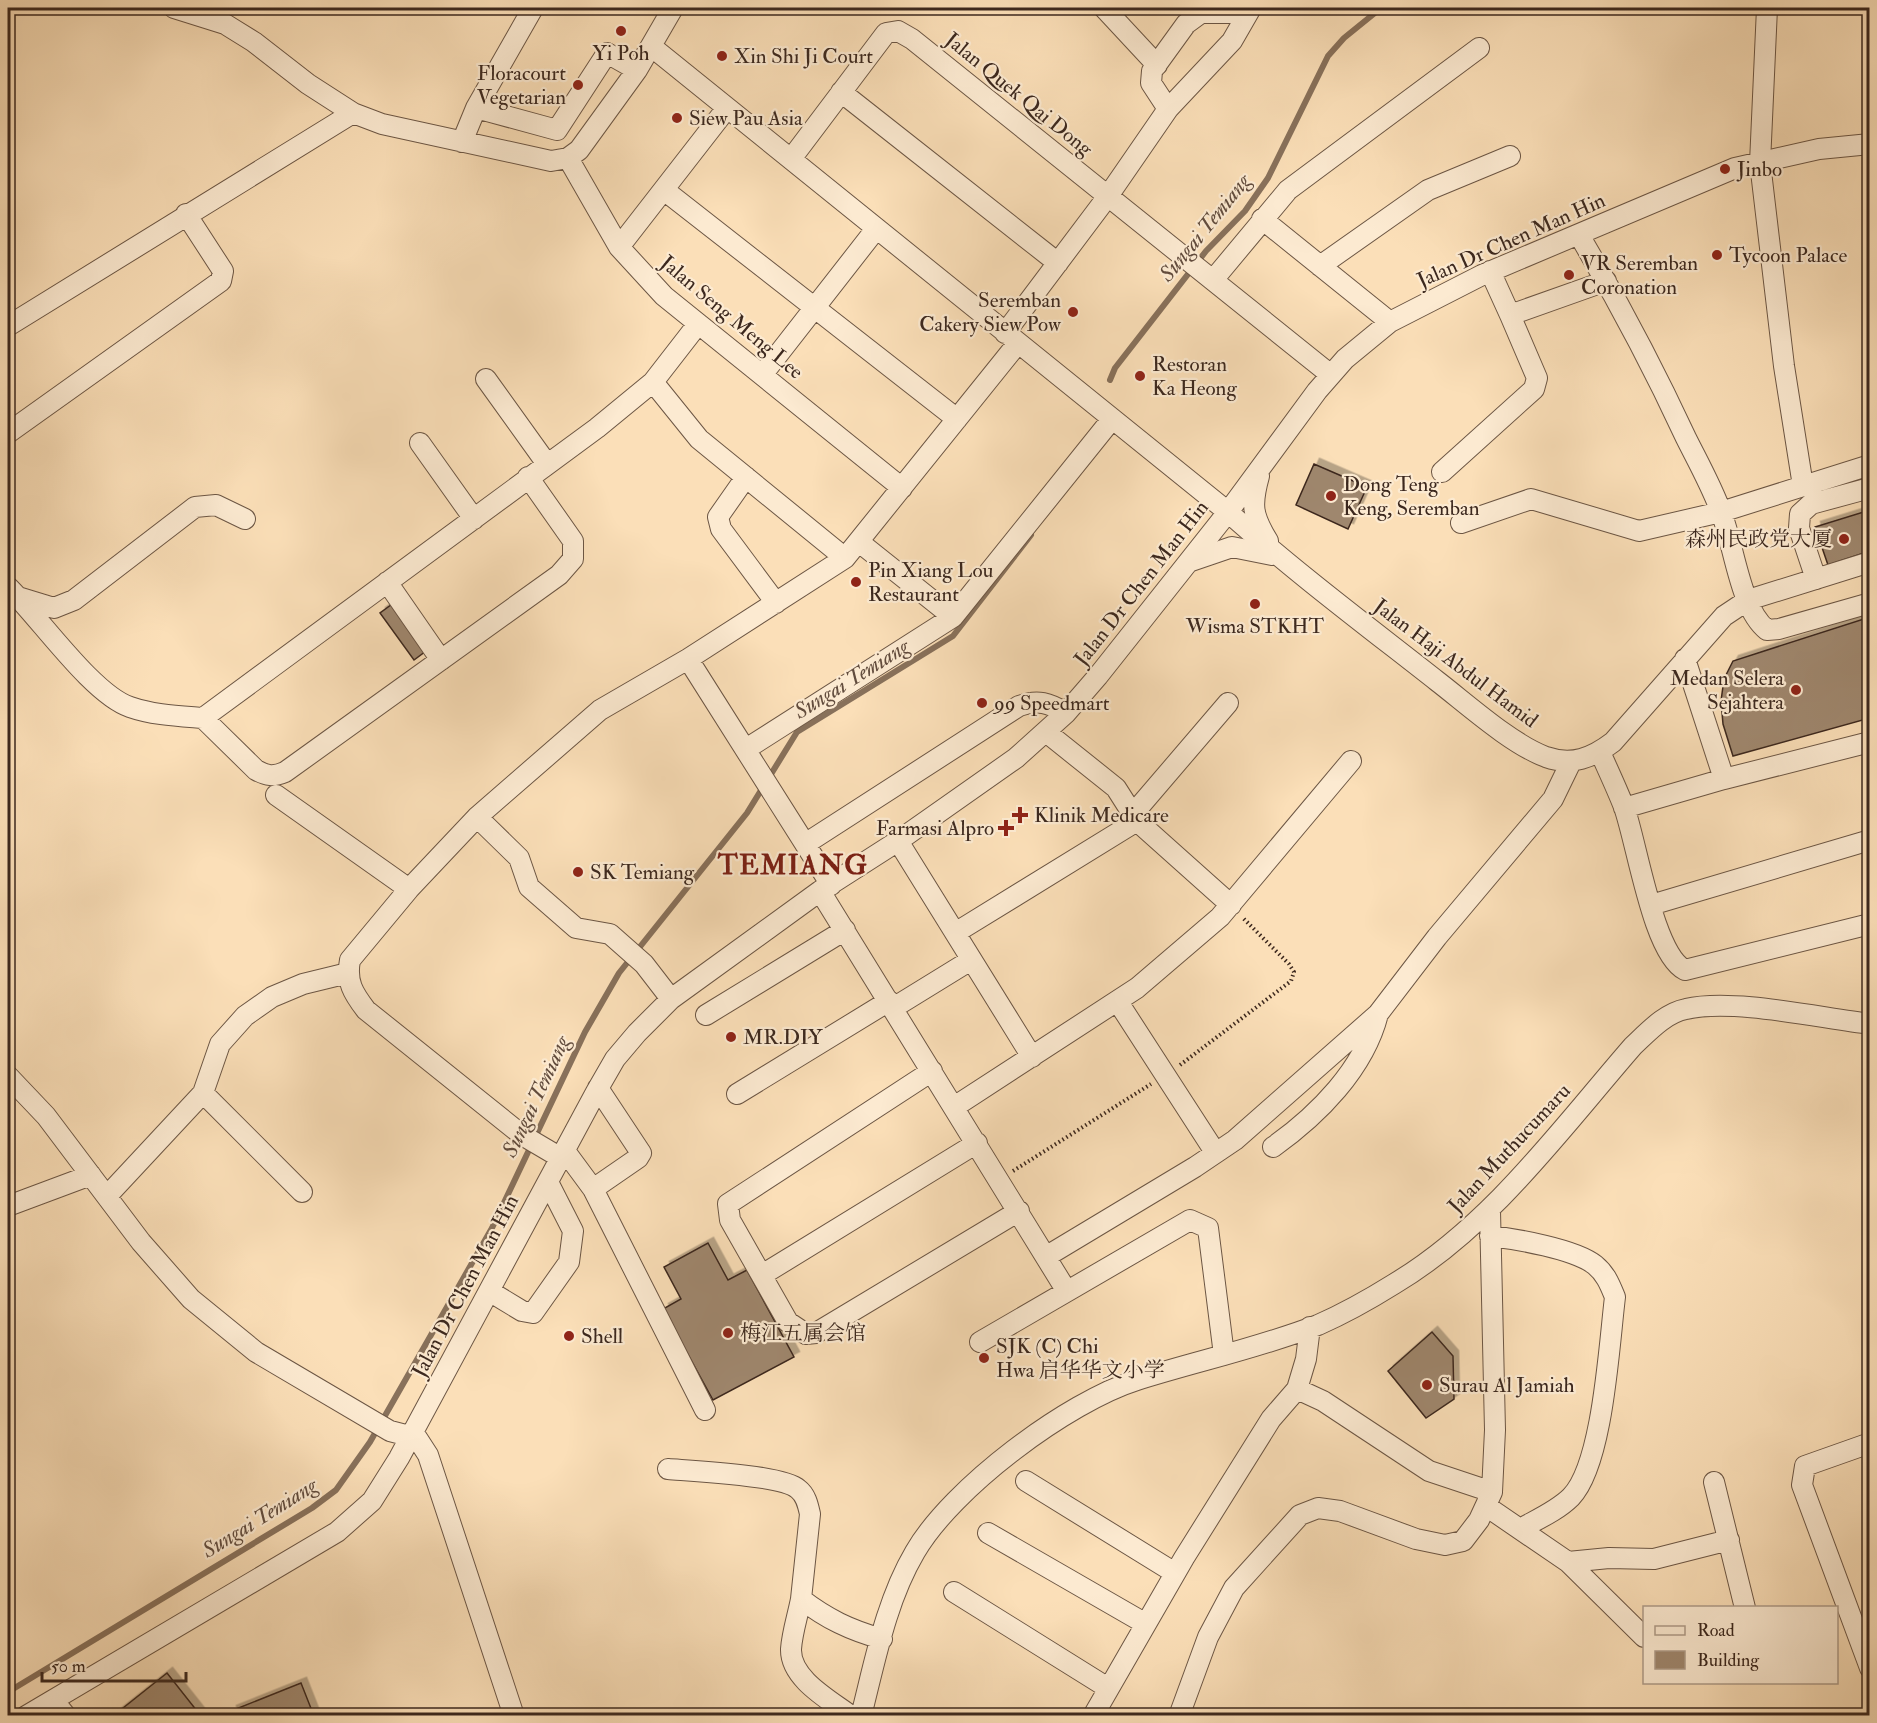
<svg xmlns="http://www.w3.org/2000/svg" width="1877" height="1723" font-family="'IM FELL Double Pica','Noto Serif SC',serif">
<defs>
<filter id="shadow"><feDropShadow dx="5.5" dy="-5.5" stdDeviation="0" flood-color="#0004"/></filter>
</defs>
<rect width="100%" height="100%" fill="#fbdfb8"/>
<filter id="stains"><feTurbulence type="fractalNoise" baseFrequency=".00333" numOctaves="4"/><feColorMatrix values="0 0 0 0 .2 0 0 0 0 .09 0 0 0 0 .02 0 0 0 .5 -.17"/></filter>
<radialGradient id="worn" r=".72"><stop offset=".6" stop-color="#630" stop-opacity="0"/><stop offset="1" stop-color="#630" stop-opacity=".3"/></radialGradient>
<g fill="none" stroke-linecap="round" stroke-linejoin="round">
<path stroke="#88715b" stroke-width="6" d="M1110 380 1115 368 1206 251 1245 211 1268 178 1328 56 1344 38 1381 8
M8 1692 312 1508 336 1490 370 1442 492 1228 585 1032 619 973 747 813 797 732 953 636 1031 535"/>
</g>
<path fill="#9f876e" stroke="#3c281e" stroke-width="1.5" filter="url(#shadow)" d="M1314 464 1367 487 1348 529 1296 505Z
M1870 510V551L1828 565 1815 527Z
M395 602 430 648 414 660 380 613Z
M1870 617V718L1733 756 1723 724 1721 701 1724 679 1733 661Z
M708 1243 728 1280 747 1270 794 1357 713 1400 663 1309 681 1299 664 1267Z
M1432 1332 1453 1356 1454 1399 1426 1418 1388 1371Z
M167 1673 201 1716H113Z
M301 1683 314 1716H232L231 1711Z"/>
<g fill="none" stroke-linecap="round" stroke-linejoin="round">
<g stroke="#6c5644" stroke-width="22">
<path id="minor" d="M174 8 225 24 254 42 308 84 353 113 382 124 551 161 568 158 579 150 637 70 673 8
M1104 8 1157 65
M1767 8 1760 163 1784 366 1803 486
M652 47 1228 512C1295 572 1367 626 1437 681 1467 704 1511 744 1546 757 1572 766 1592 758 1613 742L1724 616 1748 600 1870 562
M841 92 1058 263
M476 108 557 130 607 53 637 70
M1168 109 1151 83 1152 71 1186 24 1201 13H1248
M462 142 476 108 533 8
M568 158 619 247 664 296 902 488
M791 159 886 33 898 31 912 39 1331 375
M664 190 957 419
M1262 219 1390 322
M1579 235C1618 301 1654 369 1686 438 1698 462 1712 487 1721 512 1734 545 1740 609 1767 630L1779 629 1870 603
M619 247 727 108
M1320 266 1428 190 1510 156
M1490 271 1510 315 1606 281
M1213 280 1288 190 1479 48
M8 326 353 113
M1005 333 1108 196 1168 109 1232 41 1251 8
M762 375 876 229
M486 379 547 464
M653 382 699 439 845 558
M8 433 221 281 223 271 186 214
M420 443 474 519
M1442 472 1534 389 1537 378 1510 315
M1259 476C1251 505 1252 515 1268 541
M746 477 718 517 721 529 776 603
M1461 523 1531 499 1639 531 1721 512 1870 465
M1191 561 1232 547 1272 555
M1816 579 1799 528 1800 514 1811 504 1870 488
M387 582 441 660
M8 587C39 617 92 694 130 707 153 715 178 716 203 718L597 428 653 382 698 324
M18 597 54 608 74 600 195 507 216 505 245 519
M953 617 1112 419
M688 659 831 885
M1685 659 1724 779 1870 742
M203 718 256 770C267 776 273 777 285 772L559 575 573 559V541L528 477
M1046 732 1116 788 1137 821 1231 905
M746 749 953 617 859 542
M1600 752C1608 770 1617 789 1624 807 1637 843 1653 954 1685 970L1870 924
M276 795 409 889
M1624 808 1724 779
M1133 814 1228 703
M477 817 519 858 529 887 576 928 610 934 644 964 671 999
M898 841 1032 1057
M805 844 1019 706C1038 699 1049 703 1066 713
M820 891 1066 1290
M1651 905 1870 840
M955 933 1137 821
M1118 1002 1215 1152
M893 1008 971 960
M706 1015 845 930
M932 1071 728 1204 730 1220 788 1322 806 1334 816 1333 1019 1211
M8 1076 46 1116 141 1242 191 1299 256 1352 390 1431 417 1438 428 1455 514 1716
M203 1093 302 1192
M737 1094 889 1001
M954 1107 1137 988 1220 917 1351 761
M1273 1147C1318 1115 1364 1069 1378 1014
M565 1151 593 1189 638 1158 641 1153 598 1088
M561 1158 522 1135 366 1010C353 993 346 982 350 960L409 889 477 817 600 710 688 659 845 558 1018 343
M593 1189 705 1410
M107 1196 203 1093 220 1044 245 1016 272 997 303 984 348 973
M8 1206 91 1175
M1490 1236C1516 1239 1575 1249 1595 1265 1606 1274 1610 1285 1615 1297 1609 1345 1603 1464 1571 1497 1557 1511 1536 1520 1520 1529
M1047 1256 1195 1167 1235 1140 1378 1014 1437 937 1553 799 1571 762
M762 1275 977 1143
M489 1291 522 1311 533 1313 569 1262 573 1231 548 1182
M980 1342 1190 1220 1208 1228 1224 1355
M1297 1389 1323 1401 1429 1471 1492 1492
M1870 1443 1805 1466 1802 1485 1870 1668
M668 1469C693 1471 782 1475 798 1489 806 1495 808 1505 810 1514L801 1599C827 1619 850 1630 882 1639
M1026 1481 1175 1573
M1714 1482 1745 1608
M1486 1506 1568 1562 1644 1637
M988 1533 1146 1624
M1568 1562 1609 1558 1654 1559 1729 1540
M954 1592 1108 1688
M801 1599C798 1615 792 1633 791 1649 790 1679 830 1700 851 1716
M53 1700 66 1716
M26 1716 337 1532 372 1501 399 1458 596 1092 615 1059 637 1033 671 999 820 891 898 841 1016 758 1066 713 1098 676 1228 512 1317 391 1345 359 1390 322 1482 275 1735 168 1819 149 1870 144
M861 1716C875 1661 886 1601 915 1552 952 1488 1067 1402 1137 1380 1197 1361 1259 1348 1318 1325 1343 1314 1370 1299 1394 1284 1491 1226 1560 1130 1633 1046 1648 1032 1665 1013 1686 1009 1733 998 1819 1018 1870 1024
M1093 1716 1184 1558 1271 1419 1297 1389 1306 1359 1310 1327
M1179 1716 1208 1637 1234 1588 1300 1515 1318 1508 1340 1511 1416 1539 1445 1545 1463 1541 1479 1520 1492 1492 1495 1430 1490 1211"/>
</g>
<path stroke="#3c281e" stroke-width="4" stroke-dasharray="1.5 3" stroke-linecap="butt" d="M1180 1065 1291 981 1294 972 1289 964 1243 918
M1013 1171 1151 1084"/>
<use href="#minor" stroke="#fcead1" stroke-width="20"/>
</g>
<g fill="#8f2418" stroke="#fcead1" stroke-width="2">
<circle cx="621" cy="31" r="6"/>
<circle cx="722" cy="56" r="6"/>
<circle cx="578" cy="85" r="6"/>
<circle cx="677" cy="118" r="6"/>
<circle cx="1725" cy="169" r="6"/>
<circle cx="1717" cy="255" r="6"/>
<circle cx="1569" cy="275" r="6"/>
<circle cx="1073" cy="312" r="6"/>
<circle cx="1140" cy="376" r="6"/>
<circle cx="1331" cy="496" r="6"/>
<circle cx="1844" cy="539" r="6"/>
<circle cx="856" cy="582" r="6"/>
<circle cx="1255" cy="604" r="6"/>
<circle cx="1796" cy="690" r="6"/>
<circle cx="982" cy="703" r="6"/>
<path d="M1017 806h6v6h6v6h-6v6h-6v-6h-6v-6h6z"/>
<path d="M1003 819h6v6h6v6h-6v6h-6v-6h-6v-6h6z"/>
<circle cx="578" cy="872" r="6"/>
<circle cx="731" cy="1037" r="6"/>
<circle cx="728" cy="1333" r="6"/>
<circle cx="569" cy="1336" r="6"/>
<circle cx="984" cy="1358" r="6"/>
<circle cx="1427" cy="1385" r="6"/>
</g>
<g text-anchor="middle" stroke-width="4.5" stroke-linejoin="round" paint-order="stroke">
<g font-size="21" fill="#3c281e" stroke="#fcead1" text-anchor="start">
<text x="621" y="60" text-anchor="middle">Yi Poh</text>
<text x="734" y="63">Xin Shi Ji Court</text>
<text x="566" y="80" text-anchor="end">Floracourt<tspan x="566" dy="24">Vegetarian</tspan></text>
<text x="689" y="125">Siew Pau Asia</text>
<text x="1737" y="176">Jinbo</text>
<text x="1729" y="262">Tycoon Palace</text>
<text x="1581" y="270">VR Seremban<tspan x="1581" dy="24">Coronation</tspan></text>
<text x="1061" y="307" text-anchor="end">Seremban<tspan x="1061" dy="24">Cakery Siew Pow</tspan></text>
<text x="1152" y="371">Restoran<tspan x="1152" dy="24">Ka Heong</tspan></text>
<text x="1343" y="491">Dong Teng<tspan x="1343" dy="24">Keng, Seremban</tspan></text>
<text x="1832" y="546" text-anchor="end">森州民政党大厦</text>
<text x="868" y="577">Pin Xiang Lou<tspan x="868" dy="24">Restaurant</tspan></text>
<text x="1255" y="633" text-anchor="middle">Wisma STKHT</text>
<text x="1784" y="685" text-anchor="end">Medan Selera<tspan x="1784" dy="24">Sejahtera</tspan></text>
<text x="994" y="710">99 Speedmart</text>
<text x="1034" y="822">Klinik Medicare</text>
<text x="994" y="835" text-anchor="end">Farmasi Alpro</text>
<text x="590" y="879">SK Temiang</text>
<text x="743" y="1044">MR.DIY</text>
<text x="740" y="1340">梅江五属会馆</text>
<text x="581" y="1343">Shell</text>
<text x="996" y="1353">SJK (C) Chi<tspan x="996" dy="24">Hwa 启华华文小学</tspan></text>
<text x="1439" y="1392">Surau Al Jamiah</text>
</g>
<g font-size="21" fill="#3c281e" stroke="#fcead1">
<text transform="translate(1019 94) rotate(39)" y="7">Jalan Quek Qai Dong</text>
<text transform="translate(1511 240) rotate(-24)" y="7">Jalan Dr Chen Man Hin</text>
<text transform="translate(732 317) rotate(40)" y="7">Jalan Seng Meng Lee</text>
<text transform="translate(1141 583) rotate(-52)" y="7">Jalan Dr Chen Man Hin</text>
<text transform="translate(1456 663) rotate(37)" y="7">Jalan Haji Abdul Hamid</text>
<text transform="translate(1509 1148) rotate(-47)" y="7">Jalan Muthucumaru</text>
<text transform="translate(465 1286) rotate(-62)" y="7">Jalan Dr Chen Man Hin</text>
</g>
<g font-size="22" font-style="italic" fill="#624c3d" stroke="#fcead1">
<text transform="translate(1204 227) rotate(-51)" y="8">Sungai Temiang</text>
<text transform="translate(851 678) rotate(-32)" y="8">Sungai Temiang</text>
<text transform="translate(535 1096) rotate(-65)" y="8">Sungai Temiang</text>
<text transform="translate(259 1517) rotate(-32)" y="8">Sungai Temiang</text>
</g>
<g font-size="27" font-weight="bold" letter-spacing="1.5" fill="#7a1f14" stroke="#fcead1">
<text x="793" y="874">TEMIANG</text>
</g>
</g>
<rect width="1877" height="1723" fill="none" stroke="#fbdfb8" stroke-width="30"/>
<rect x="9" y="9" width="1859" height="1705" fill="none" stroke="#3c281e" stroke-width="3"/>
<rect x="15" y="15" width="1847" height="1693" fill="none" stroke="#3c281e" stroke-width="1.5"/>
<rect x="1643" y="1606" width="195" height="78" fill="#fcead1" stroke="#af9c89" stroke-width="1.5"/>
<rect x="1655" y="1626" width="30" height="9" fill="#fcead1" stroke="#af9c89" stroke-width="1.5"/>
<text x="1697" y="1636" font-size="18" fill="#3c281e">Road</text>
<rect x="1655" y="1651" width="30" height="18" fill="#9f876e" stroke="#af9c89" stroke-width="1.5"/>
<text x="1697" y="1666" font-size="18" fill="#3c281e">Building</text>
<path d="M42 1672v9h144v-9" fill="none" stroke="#3c281e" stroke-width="3"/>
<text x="51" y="1672" font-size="18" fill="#3c281e" stroke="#fcead1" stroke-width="4.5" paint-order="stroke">50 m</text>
<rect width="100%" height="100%" filter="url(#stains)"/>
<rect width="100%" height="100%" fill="url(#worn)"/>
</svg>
